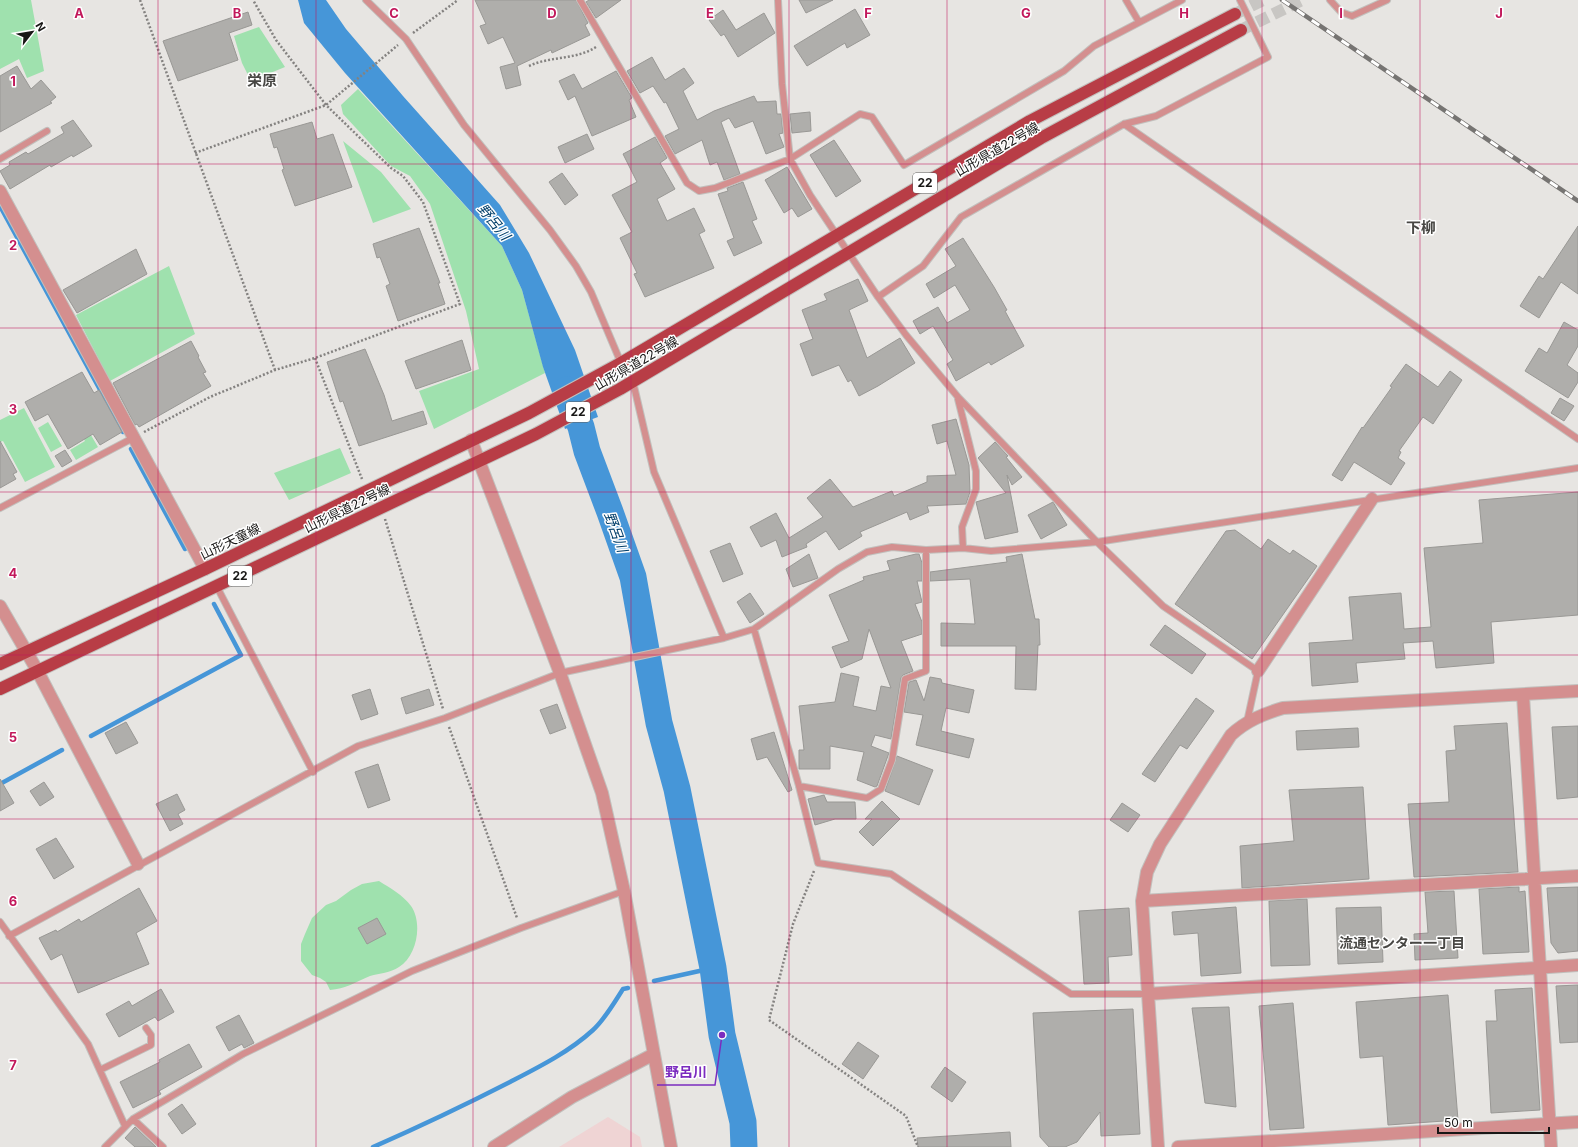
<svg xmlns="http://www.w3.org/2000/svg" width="1578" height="1147" font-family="Inter,'Noto Sans JP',sans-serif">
<rect width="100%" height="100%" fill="#e7e5e2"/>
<path fill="#efd4d4" d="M608 1117 640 1137 642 1147H559Z"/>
<path fill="#9fe1ae" d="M0 0H31L44 71 27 78 19 59 0 69Z
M259 27 285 67 251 81 242 63 234 36Z
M358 89 502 246 522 290 545 373 434 429 419 391 479 369 466 311 430 204 410 176 391 166 343 114 341 105Z
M343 141 381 172 411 209 373 223Z
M169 266 195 334 110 381 76 315Z
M24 408 55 467 25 482 3 441 0 442V420Z
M48 422 62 446 51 452 38 428Z
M85 425 98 447 76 460 70 450 85 441 78 429Z
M340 448 351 473 289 500 274 473Z
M379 881C390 888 403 895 411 906 423 923 417 956 399 967 390 973 380 973 370 976 356 982 345 989 330 990L326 982 320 978 312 975 301 961V944L305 934 312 918 326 905 336 901 351 890 362 884Z"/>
<path fill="#4696d8" d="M298 0H326L346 29 403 96 500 205 529 253 575 350 598 417 565 429 543 367 522 290 502 246 345 73 304 23Z"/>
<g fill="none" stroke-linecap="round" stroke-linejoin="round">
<path stroke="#4696d8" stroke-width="4.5" d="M0 206 123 432
M131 449 185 549
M91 736 241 655 214 604
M0 784 62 750
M654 981 713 968
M373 1147C419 1127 465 1105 510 1082 539 1067 569 1052 593 1030 605 1019 614 1003 623 989L628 988"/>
<path stroke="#4696d8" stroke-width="27" d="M567 390 581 427 587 451 610 512 633 577 659 723 677 789 713 968 722 1035 743 1122 744 1147"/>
</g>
<path fill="#afaeab" stroke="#999895" d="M475 0H576L588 23 585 25 590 35 552 53 551 50 517 66 521 85 506 89 500 67 515 63 503 37 488 44 480 26 486 24Z
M589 0H621L596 18 586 2Z
M799 0H833L806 13Z
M855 9 870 35 847 48 845 43 807 66 794 46Z
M723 10 736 30 764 13 775 33 738 57 724 34 721 36 709 20Z
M248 12 252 25 229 33 238 60 178 81 163 41Z
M652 57 665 80 684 68 694 83 683 91 697 120 714 111 754 96 757 102 776 101 777 114H781L783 133 779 134 784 147 766 154 753 121 735 128 729 118 721 122 740 174 724 180 717 162 710 165 702 140 675 154 665 136 679 129 666 102 664 103 653 86 640 93 627 71Z
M17 66 31 89 41 80 56 97 50 102 52 103 0 132V76Z
M616 71 632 98 629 100 636 117 592 136 575 96 568 100 559 81 574 74 582 89Z
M810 112 811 131 792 133 790 114Z
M73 120 92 146 73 157 72 155 51 167 50 165 10 189 0 171 10 165 9 162 26 152 28 154 64 133 61 127Z
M312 122 317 139 333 134 352 187 295 206 282 170 284 169 277 147 274 148 270 134Z
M587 134 594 149 565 163 558 147Z
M655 137 667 158 660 163 675 189 657 199 667 221 694 208 705 231 699 234 714 268 645 297 634 274 637 273 620 238 632 232 612 195 637 182 623 154Z
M834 140 861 181 836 197 810 155Z
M787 167 812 209 798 217 792 208 784 213 765 180Z
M562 173 578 195 565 205 549 182Z
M743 182 757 219 752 221 762 243 734 256 727 241 734 238 718 194 728 191 727 188Z
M1578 226V294L1561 282 1539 318 1520 306 1539 276 1543 279Z
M419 228 440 283H438L445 304 398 321 386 286 390 284 380 257 377 258 373 244Z
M963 238 994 287 1007 310 1005 311 1024 346 991 365 989 362 956 381 947 364 953 360 933 326 920 334 913 321 938 307 947 323 970 310 955 285 934 298 926 284 956 266 945 249Z
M136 249 147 274 77 313 63 290Z
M858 279 868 301 849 310 867 358 900 338 915 363 878 386 859 396 851 380 848 382 839 365 812 376 800 344 813 339 802 310 827 300 824 294Z
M1564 322 1578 330V346L1567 365 1578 373V382L1568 398 1525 371 1539 348 1547 353Z
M462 340 471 370 416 389 405 361Z
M191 341 199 356 198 357 206 372 203 373 211 386 139 427 137 424 135 425 113 383Z
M365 349 384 395 392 421 423 411 427 424 359 446 343 401 340 402 327 362Z
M1406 364 1438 387 1450 371 1462 380 1433 424 1423 417 1399 451 1401 452 1398 458 1405 463 1391 485 1354 462 1342 481 1332 475 1362 427 1363 428 1392 387 1390 386Z
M82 372 94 393 99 390 122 432 100 445 93 434 68 449 48 414 35 421 25 402Z
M1560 398 1574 406 1564 421 1551 413Z
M956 419 969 465 970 492 966 504 927 506 929 512 910 520 907 512 860 532 862 536 839 550 826 531 806 544 807 547 782 557 776 540 761 547 750 527 776 513 789 538 823 517 807 498 830 479 853 507 892 491 894 496 927 482V476L956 475 947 441 937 444 932 425Z
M0 441 17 472 13 474 16 479 0 488Z
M995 442 1008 456 1006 457 1022 477 1012 485 1007 475 1018 532 985 539 976 502 1006 493 978 458Z
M65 450 72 461 62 467 55 456Z
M1578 492V615L1491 622 1494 663 1436 668 1433 641 1403 643 1405 659 1356 663 1358 682 1312 686 1309 643 1353 640 1349 597 1401 593 1404 629 1431 627 1424 548 1483 543 1479 500Z
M1053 502 1067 525 1041 539 1028 515Z
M1235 530 1261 549 1268 539 1290 554 1293 550 1317 566 1252 659 1175 604 1226 531Z
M730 543 743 574 723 582 710 551Z
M809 554 818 578 793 587 786 569Z
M916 554H919L922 563V581H917L922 602 915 604 922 622V634L901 641 913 671 903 675 901 678 891 739 875 735 871 746 889 753 877 786 875 787 857 780 864 752 830 746V769H799V750H804L799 706 835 702 841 673 859 677 853 706 876 711 881 686 891 688 869 629 862 659 841 668 832 647 849 641 829 595 864 580 863 577 890 570 887 561Z
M1022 554 1035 619H1039L1040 645H1038L1036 690 1015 689 1016 646H941V623L975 624 970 579 930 581V572L1007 562 1006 557Z
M750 593 764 614 750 623 737 602Z
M1165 625 1206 654 1192 674 1150 645Z
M930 677 941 679 942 683 974 690 969 713 946 708 941 731 974 739 969 758 916 745 923 715 904 712 909 682 916 680 924 701Z
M370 689 378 714 361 720 352 695Z
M429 689 434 705 406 714 401 698Z
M1196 698 1214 711 1187 749 1180 745 1155 782 1142 774Z
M557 704 566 728 550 734 540 710Z
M126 722 138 743 116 754 105 733Z
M1507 723 1518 872 1414 877 1408 804 1449 802 1446 751 1456 750 1454 726Z
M1578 726V797L1557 799 1552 727Z
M1358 728 1359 747 1297 750 1296 731Z
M774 732 792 790 788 792 767 757 757 760 751 739Z
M897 756 933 770 919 805 885 791Z
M378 764 390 800 368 808 355 772Z
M0 779 14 803 0 811Z
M44 782 54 797 40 806 30 791Z
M1363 787 1369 879 1242 888 1240 846 1294 841 1289 790Z
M177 794 185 810 178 814 183 824 170 831 156 804Z
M824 795 827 802H855L856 819H835L815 825 808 799Z
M882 801 900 819 873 846 859 832 872 819H865Z
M1122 803 1140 815 1128 832 1110 820Z
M56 838 74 867 54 879 36 849Z
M1519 887V892L1525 891 1529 952 1483 954 1479 889Z
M1578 887V951L1558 953 1551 943 1547 888Z
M139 888 157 921 136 933 149 964 78 993 62 954 51 960 39 938 56 930 57 932 79 919 81 922Z
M1454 891 1458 958 1415 960 1414 934 1428 933 1425 892Z
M1307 899 1310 965 1271 966 1269 901Z
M1236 907 1241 973 1201 976 1198 933 1174 935 1172 912Z
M1381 907 1383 962 1338 964 1336 908Z
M1129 908 1132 955 1108 957 1109 983 1084 984 1079 911Z
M377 918 386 934 367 944 358 928Z
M1578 985V1042L1560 1043 1556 986Z
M1532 988 1540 1110 1491 1113 1486 1021H1497L1495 990Z
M161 989 174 1012 158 1021 155 1017 119 1037 106 1014 129 1001 132 1006Z
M1448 995 1458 1120 1388 1125 1383 1056 1360 1058 1356 1002Z
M1293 1003 1304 1128 1270 1130 1259 1006Z
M1229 1007 1236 1107 1205 1103 1192 1008Z
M1133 1009 1140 1134 1101 1136 1100 1112 1077 1142 1065 1147H1049L1040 1137 1033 1013Z
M239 1015 254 1043 244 1048 242 1044 229 1051 216 1027Z
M858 1042 879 1056 863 1079 842 1064Z
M189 1044 202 1067 159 1091 161 1094 133 1108 120 1082 160 1062 159 1060Z
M945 1067 966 1082 952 1102 931 1087Z
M182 1104 196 1124 182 1134 168 1114Z
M135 1127 156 1147H135L125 1138Z
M1010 1132 1011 1147H918L917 1138Z"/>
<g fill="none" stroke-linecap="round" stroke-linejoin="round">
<path stroke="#c8c6c3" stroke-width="12" stroke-dasharray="12 6" stroke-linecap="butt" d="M1235 14 1263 0
M1241 30 1302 0"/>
<g stroke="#c2c0bd" stroke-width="8">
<path id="service" d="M366 0 406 39 464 125 550 230 576 266 591 292 621 363
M580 0 687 183 699 191 715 188 790 159 782 84 778 0
M1126 0 1139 22
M1182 0 1094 46 1064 71 904 165 872 117 860 114 790 159 810 195 878 297 906 335 958 397 1097 542 1163 606 1258 671 1247 722
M1330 0 1341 12 1352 16 1387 0
M1124 124 1578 439
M0 159 47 131
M878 297 923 266 961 217 1124 124 1156 116 1268 57 1240 0
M633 382 654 472 724 638
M958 399 976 471V489L962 527 963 548
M0 508 133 438
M217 587 313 772
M754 629 799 786 818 863 891 874 1071 994H1148
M799 786 867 798 881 789 892 760 905 679 926 671V550
M0 922 88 1044 125 1126
M9 936 358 746 445 718 560 673 724 638 754 629 838 569 867 552 892 547 926 550 963 548 991 551 1097 542 1578 468
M100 1070 151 1045V1035L146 1028
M133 1119 163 1147
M105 1147 133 1119 243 1054 412 971 521 928 624 891"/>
</g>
<g stroke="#c2c0bd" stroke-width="14">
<path id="minor" d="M0 191 205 569
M471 440 560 673 602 793 624 891 671 1147
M0 606 37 670 138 864
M1258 671 1372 499
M1523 695 1551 1147
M1142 901 1578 876
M1148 994 1578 965
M494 1147 572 1097 654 1054
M1158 1147 1142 901 1147 872 1160 844 1231 735C1246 721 1263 714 1283 708L1578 691
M1178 1147 1578 1122"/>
</g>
<g stroke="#c2c0bd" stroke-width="14">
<path id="primary" d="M0 664 205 569 529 413 621 363 1030 121 1235 14
M0 689 536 434 620 389 1041 138 1241 30"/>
</g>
<path stroke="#848280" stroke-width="2.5" stroke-dasharray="2 2" stroke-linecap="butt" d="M140 0 275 370
M413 33 458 0
M529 66C550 56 576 60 596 47
M195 153 326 105 398 45
M315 358 362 479
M144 432 210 397 275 370 315 358 460 304 423 202 403 176 391 168 326 105 276 40 253 0
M385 519 443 709
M449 727 517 918
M814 871 793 924 769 1020 906 1116 918 1147"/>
<use href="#service" stroke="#d48f8f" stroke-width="6"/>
<use href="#minor" stroke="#d48f8f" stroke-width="12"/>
<use href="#primary" stroke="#b83d46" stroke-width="12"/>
<g stroke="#767472" stroke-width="4.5">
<path id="rail" d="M1282 0 1578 201"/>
</g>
<use href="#rail" stroke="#fff" stroke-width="3" stroke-dasharray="9" stroke-linecap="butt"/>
</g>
<path fill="none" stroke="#c2185b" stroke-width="1" stroke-opacity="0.55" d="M158 0V1147M316 0V1147M473 0V1147M631 0V1147M789 0V1147M947 0V1147M1105 0V1147M1262 0V1147M1420 0V1147M0 164H1578M0 328H1578M0 492H1578M0 655H1578M0 819H1578M0 983H1578"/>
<g text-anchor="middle" stroke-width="3" stroke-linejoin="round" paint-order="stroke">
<g fill="#fff" stroke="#5d5d5c" stroke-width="1">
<rect x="913" y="173" width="24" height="20" rx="3"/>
<rect x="566" y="402" width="24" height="20" rx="3"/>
<rect x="228" y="566" width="24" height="20" rx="3"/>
</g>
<g font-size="12" font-weight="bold" fill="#181716">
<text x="925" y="187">22</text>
<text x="578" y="416">22</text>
<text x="240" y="580">22</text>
</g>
<g font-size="13" fill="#181716" stroke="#fff">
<text transform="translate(997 149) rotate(-30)" y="5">山形県道22号線</text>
<text transform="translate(636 363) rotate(-30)" y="5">山形県道22号線</text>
<text transform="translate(347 508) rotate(-26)" y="5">山形県道22号線</text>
<text transform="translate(230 541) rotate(-26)" y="5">山形天童線</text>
</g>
<g font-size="14" font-style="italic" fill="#003e69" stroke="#fff">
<text transform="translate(494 222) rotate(51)" y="5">野呂川</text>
<text transform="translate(616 532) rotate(70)" y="5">野呂川</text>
</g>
<g font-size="14" font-weight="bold" fill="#484744" stroke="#fff">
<text x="1402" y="948">流通センター一丁目</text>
</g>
<g font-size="15" font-weight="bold" fill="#484744" stroke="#fff">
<text x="262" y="86">栄原</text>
<text x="1421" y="233">下柳</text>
</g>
</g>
<g font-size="13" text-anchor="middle" font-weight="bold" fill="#c2185b" stroke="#fff" stroke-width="3" stroke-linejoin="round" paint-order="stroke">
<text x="79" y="18">A</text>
<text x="237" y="18">B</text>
<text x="394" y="18">C</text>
<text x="552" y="18">D</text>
<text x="710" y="18">E</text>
<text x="868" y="18">F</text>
<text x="1026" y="18">G</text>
<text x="1184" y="18">H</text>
<text x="1341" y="18">I</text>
<text x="1499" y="18">J</text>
<text x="13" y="86">1</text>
<text x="13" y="250">2</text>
<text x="13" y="414">3</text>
<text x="13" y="578">4</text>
<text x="13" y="742">5</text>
<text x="13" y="906">6</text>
<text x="13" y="1070">7</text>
</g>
<path fill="none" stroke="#7b2cbf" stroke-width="1.5" d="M722 1035L715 1085H657"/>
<circle fill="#7b2cbf" stroke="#fff" stroke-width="1.5" cx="722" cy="1035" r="4"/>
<g font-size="14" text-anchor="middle" font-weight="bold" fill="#7b2cbf" stroke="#fff" stroke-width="3" stroke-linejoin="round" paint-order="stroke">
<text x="686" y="1077">野呂川</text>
</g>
<g transform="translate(32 32) rotate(59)" stroke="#ffffff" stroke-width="3" paint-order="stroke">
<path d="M0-3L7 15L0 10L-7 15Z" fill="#181716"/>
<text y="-6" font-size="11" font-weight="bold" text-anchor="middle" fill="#181716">N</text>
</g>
<path d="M1438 1127v6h111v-6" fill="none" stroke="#181716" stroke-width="2"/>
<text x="1444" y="1127" font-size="12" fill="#181716" stroke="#ffffff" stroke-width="3" paint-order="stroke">50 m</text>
</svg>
